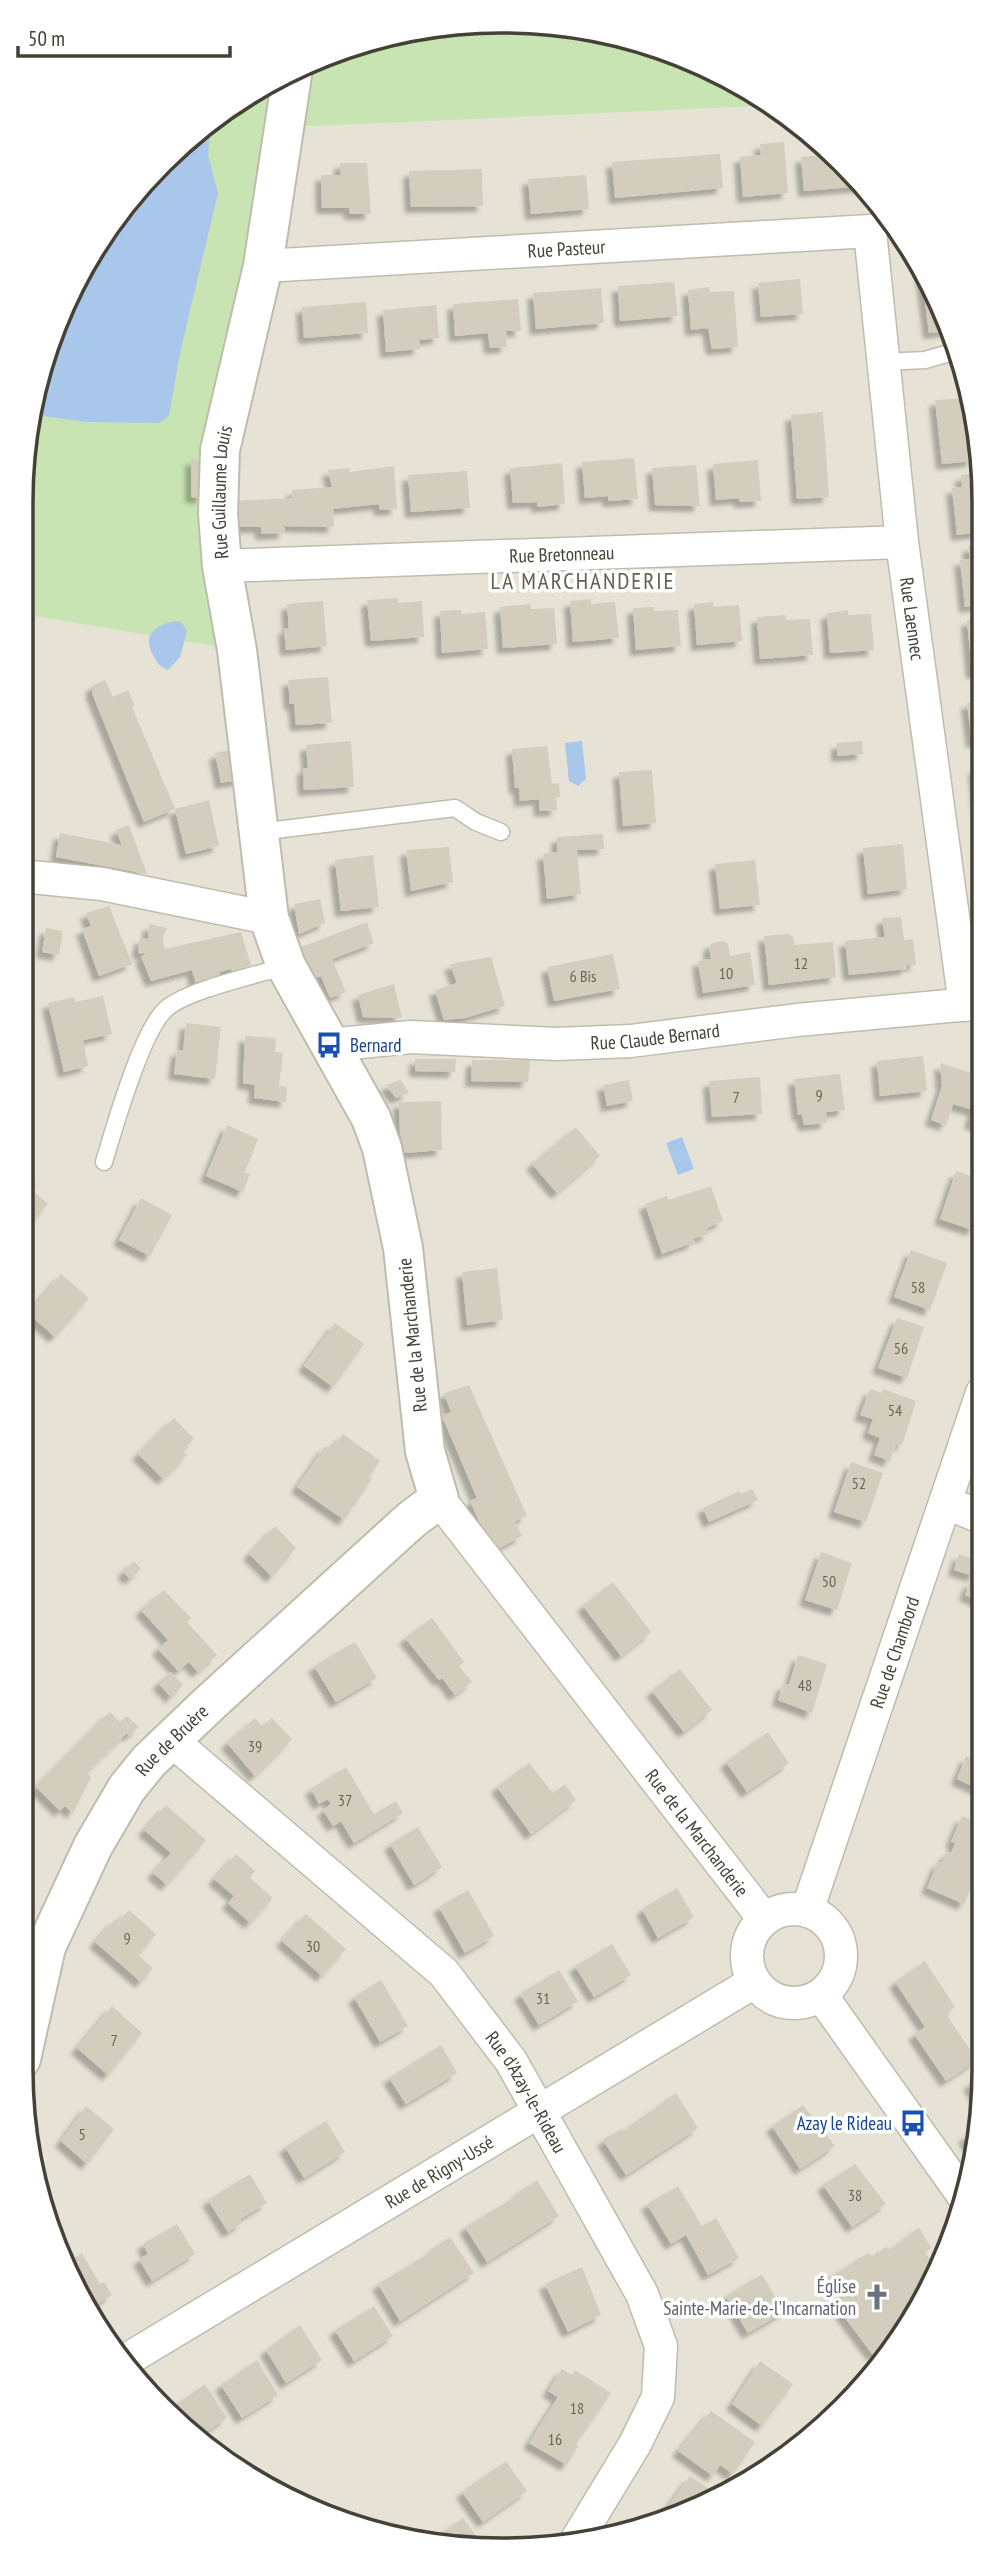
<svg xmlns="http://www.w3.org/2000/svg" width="1005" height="2571" font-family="'PT Sans Narrow',sans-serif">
<defs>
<filter id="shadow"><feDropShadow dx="-6" dy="6" stdDeviation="2" flood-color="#0004"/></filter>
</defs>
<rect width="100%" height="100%" fill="#f2f0e7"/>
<path fill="#e6e3d6" d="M774 105 865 185 935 290 980 439 984 2069 959 2223 884 2362 820 2430 744 2485 597 2541 439 2546 348 2525 262 2486 140 2386 85 2309 47 2224 21 2068V614L237 649 222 566 285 128 556 113Z"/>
<path fill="#c8e4b3" d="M471 22 565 25 657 46 774 105 295 127 301 66 377 38Z
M289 71 233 387 237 650 21 614V522L46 348 85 262 140 185 209 121Z"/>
<path fill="#a8c7eb" d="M211 119 208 155 218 193 180 353 169 416 159 423 87 422 35 415C39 393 40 367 47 346 79 258 137 177 211 119Z
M174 621 181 622 187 631 180 657 168 670C160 667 157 663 153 655 142 635 155 626 174 621Z
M582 741 586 779 578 786 569 781 565 743Z
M682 1137 694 1169 678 1175 666 1143Z"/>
<path fill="#d3cdbd" filter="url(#shadow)" d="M784 142 788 193 743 197 740 157 761 155 760 144Z
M720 154 723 188 615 198 612 162Z
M830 154 865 185V186L804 191 801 157Z
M340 163H367L371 214H350L349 208H322L321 175H340Z
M482 169 483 206 411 207 409 171Z
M586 175 589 209 531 214 528 179Z
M921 270 935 290 947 331 929 333Z
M800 279 803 314 761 317 758 283Z
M674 282 678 316 620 321 618 286Z
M709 287 710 292 734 291 738 347 712 349 708 328 691 330 688 290Z
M601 288 604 323 536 329 533 293Z
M518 299 521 331H506L507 347 490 348 488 333 455 336 453 304Z
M366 302 368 333 304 338 302 307Z
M436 305 439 338 419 340 420 349 386 352 383 310Z
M966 398 968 414H972L979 438 980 452 972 453 973 461 942 464 935 400Z
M823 412 829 497 797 499 791 415Z
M634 458 638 499 608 501V496L585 498 582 462Z
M191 459 210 461 202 498 191 497Z
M758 460 761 501 740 502 739 498 716 500 713 464Z
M562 463 565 504 537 507V502L513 503 510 468Z
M696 465 700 506 655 505 652 468Z
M394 466 397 509 380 510 379 504 333 509 334 527 284 526 285 533 261 534V527H234L233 501 293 498 292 490 332 487 328 470 350 468V472Z
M467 471 470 508 411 512 408 475Z
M980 473V532L957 535 952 488 962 487 961 475Z
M980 545V605L965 607 960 560 970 559 968 546Z
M398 598V603L422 601 424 637 371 641 367 600Z
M591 599V604L615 602 619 638 573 642 570 601Z
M323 601 327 646 286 650 284 628H289L287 604Z
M713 602V607L739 605 742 641 697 645 694 604Z
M530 604 531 609 554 608 557 644 503 648 500 607Z
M654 607V611L678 610 681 646 636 650 633 608Z
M461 610 462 614 485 612 488 649 442 653 440 611Z
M848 610V615L871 614 874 650 830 653 827 613Z
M786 615V620L810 619 813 655 760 659 757 617Z
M980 619V672L972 673 967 620Z
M328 677 332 723 296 725 294 704H290L288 680Z
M105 680 113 697 128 690 135 706 132 707 175 809 209 800 219 846 186 854 175 809 144 822 92 693V686Z
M980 701 981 741 972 742 967 703Z
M351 741 354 787 304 790 303 768H308L306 745Z
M862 741 863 754 837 756V743Z
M547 746 552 784 559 783 560 797H556L557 810 540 811 539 799 520 801 519 788H515L512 749Z
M238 749 244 779 221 783 215 753Z
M974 768H981V814H979Z
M652 770 656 823 623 826 619 772Z
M129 825 147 874 56 857 60 833 122 845 116 830Z
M603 834 604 849 577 850 581 894 547 899 543 854 557 852V837Z
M903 844 907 889 868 894 863 848Z
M449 847 453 882 411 891 406 850Z
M373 855 379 907 341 911 335 860Z
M755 860 760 905 720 909 715 864Z
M320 899 325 923 299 934 294 904Z
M109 906 132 964 99 976 82 929 91 926 86 913Z
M901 917 904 940 913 939 916 965H906L907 969 849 975 845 941 885 937 882 918Z
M367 922 374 943 332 959 346 992 330 998 321 976 314 978 301 947Z
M149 924 167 928 163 936 164 949 241 932 251 965 232 972 231 969 219 972 220 976 196 984 192 970 151 981 141 956 148 954 138 953 140 938 148 939Z
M46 928 63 931 59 955 42 952Z
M789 934 793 937 794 945 833 942 836 977 769 985 764 936Z
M724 941 728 944 730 956 750 952 755 985 703 993 698 961 711 959 709 947 712 943Z
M613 954 620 989 554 1001 547 967Z
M491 957 505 1006 465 1018 444 1020 435 990 457 983 450 964Z
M394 984 402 1018 363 1017 358 995Z
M103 996 112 1034 83 1040 88 1066 64 1072 48 1003 74 997 75 1002Z
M186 1023 221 1027 215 1079 174 1074 177 1050 183 1051Z
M245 1036 276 1038 275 1052 283 1053 279 1086 287 1087 286 1102 254 1098 255 1085 243 1083Z
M923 1056 927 1091 880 1096 877 1061Z
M415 1059H456L455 1072 415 1071Z
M472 1060H530L528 1082 471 1081Z
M940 1063 981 1076 982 1127 970 1123 974 1110 953 1104 946 1125 931 1120 942 1086Z
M840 1074 845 1110 826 1112 827 1123 804 1125 802 1115H798L794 1079Z
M760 1077 762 1114 712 1117 709 1081Z
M401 1080 409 1093 396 1098 386 1085Z
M629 1080 633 1101 607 1106 603 1085Z
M441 1101 442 1150 405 1153 400 1133 399 1102Z
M227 1125 258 1139 245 1172 250 1174 243 1192 206 1176Z
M576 1127 600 1156 557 1193 532 1164Z
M956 1171 982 1180V1207L973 1230 940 1219Z
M25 1175 36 1184 31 1189 48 1204 21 1236V1179Z
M711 1186 723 1221 707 1228 709 1234 693 1239 695 1242 662 1254 645 1204 667 1196 668 1200Z
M141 1198 172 1215 150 1256 119 1240Z
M911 1250 947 1263 930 1310 894 1297Z
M497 1268 503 1320 467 1325 462 1272Z
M61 1274 89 1298 55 1337 28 1313Z
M897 1318 924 1327 907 1378 878 1368Z
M335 1323 364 1344 333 1387 304 1366Z
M469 1385 527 1516 515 1521 522 1536 496 1550 485 1535 470 1501 477 1498 442 1416 451 1412 444 1393Z
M870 1389 882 1393 883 1389 916 1401 902 1445 896 1444 890 1461 874 1455 880 1438 868 1433 873 1419 860 1415Z
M174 1418 194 1439 182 1450 187 1455 163 1479 138 1454Z
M343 1434 380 1461 369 1477 372 1479 344 1520 297 1487 325 1446 330 1450Z
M851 1462 883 1473 866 1522 834 1512Z
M752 1489 758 1500 709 1522 703 1508 739 1491 741 1494Z
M275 1526 296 1548 272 1577 249 1554Z
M821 1552 852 1563 837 1610 805 1600Z
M959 1554 979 1561 974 1576 954 1570Z
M134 1561 141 1569 130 1579 123 1572Z
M970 1581 983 1587V1603L965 1595Z
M613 1582 651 1632 621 1656 583 1606Z
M164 1590 191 1618 187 1622 217 1655 198 1672 189 1662 178 1671 158 1649 168 1640 141 1610Z
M432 1618 464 1662 459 1666 472 1682 455 1695 442 1678 439 1680 405 1638Z
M355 1642 377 1678 336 1702 314 1666Z
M798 1655 827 1664 812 1713 778 1700 783 1684 789 1685Z
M680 1669 712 1710 684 1732 652 1691Z
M171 1672 183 1685 171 1697 158 1683Z
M110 1712 120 1722 127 1716 139 1727 129 1736 127 1733 87 1772 91 1777 73 1813 65 1806 60 1811 36 1787Z
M255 1718 262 1726 272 1718 292 1739 255 1776 227 1743Z
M768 1732 789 1763 747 1792 726 1762Z
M983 1743V1791L957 1779 966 1756 977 1760Z
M529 1763 553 1793 565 1784 576 1800 531 1834 497 1787Z
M346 1767 374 1814 396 1801 403 1813 354 1843 341 1821 333 1826 323 1810 331 1804 328 1799 319 1804 311 1789Z
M166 1805 206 1840 167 1885 153 1873 171 1853 144 1830Z
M962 1816 983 1824V1869L975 1878 964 1904 927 1888 938 1862 942 1863 947 1852 951 1853 955 1843 951 1842Z
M418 1827 442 1867 414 1885 390 1844Z
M236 1854 255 1871 250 1878 273 1898 250 1923 228 1903 234 1896 214 1879Z
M677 1888 694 1917 658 1938 642 1909Z
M468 1890 494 1936 465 1953 439 1907Z
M129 1910 156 1934 138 1955 153 1968 141 1982 95 1942 115 1919 119 1921Z
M306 1914 346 1949 322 1976 282 1941Z
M612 1944 631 1975 594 1997 575 1966Z
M925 1961 955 2007 946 2014 977 2060 946 2081 914 2034 925 2027 895 1982Z
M559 1970 578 2001 539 2025 520 1994Z
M381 1980 408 2026 380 2042 354 1997Z
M112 2006 142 2033 108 2075 77 2048Z
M441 2045 457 2073 406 2104 389 2078Z
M983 2075 979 2100 969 2084Z
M676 2093 698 2128 626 2175 603 2140 621 2129 623 2131Z
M803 2105 835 2146 800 2169 772 2126Z
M86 2106 114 2129 87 2164 61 2141Z
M326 2121 345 2152 304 2178 285 2147Z
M974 2130 973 2138 971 2148 964 2137Z
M855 2164 886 2204 852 2227 823 2185Z
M250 2174 267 2203 240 2219 242 2223 228 2232 208 2200Z
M537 2180 559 2216 487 2262 465 2227 520 2194 519 2192Z
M678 2186 702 2226 716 2218 739 2258 708 2275 686 2235 671 2244 647 2204Z
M177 2224 195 2254 152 2281 139 2259 148 2254 143 2244Z
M919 2227 931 2248 925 2253 936 2266 895 2343 873 2355 843 2315 827 2284 828 2278 868 2253 876 2258 884 2247 892 2249Z
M450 2237 474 2273 400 2321 378 2284 433 2251 432 2249Z
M82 2253 100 2284 104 2282 112 2295 86 2311 65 2264Z
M582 2267 601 2315 568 2332 545 2284Z
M762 2274 784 2312 748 2333 726 2296Z
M374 2306 393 2336 354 2361 335 2330Z
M300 2325 322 2360 286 2383 266 2350Z
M257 2360 278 2395 242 2418 221 2385Z
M760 2361 793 2384 762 2426 732 2404Z
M562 2369 572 2375 575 2370 611 2393 576 2444 578 2446 567 2465 529 2443 558 2397 548 2391Z
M205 2384 227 2418 201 2435 169 2410Z
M711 2411 755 2442 733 2474 720 2465 713 2476 678 2451Z
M506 2461 527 2491 483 2522 462 2492Z
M690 2476 718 2495 661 2516Z
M463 2518 482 2544 428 2543Z"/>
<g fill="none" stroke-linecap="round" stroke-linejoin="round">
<g stroke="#c0bcad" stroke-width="19">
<path id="service" d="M884 362 925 360 953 352
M259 832 455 808 476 822 501 832
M104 1162C114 1128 141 1034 164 1011 182 991 257 975 286 966"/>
</g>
<g stroke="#c0bcad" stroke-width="35">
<g id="minor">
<path id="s1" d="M263 266 870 231 902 542 965 1005"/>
<path id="s2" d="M222 566 902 542"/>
<path d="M21 876 102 884 269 918"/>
<path id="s3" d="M329 1045 411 1037 557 1044 630 1041 797 1020 981 1003"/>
<path id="s4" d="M439 1499 764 1919"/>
<path d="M947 1503 983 1518"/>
<path id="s5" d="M171 1740 444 1973 511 2061 642 2294 661 2346 658 2397 635 2444 576 2541"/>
<circle cx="794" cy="1956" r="47"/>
<path id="s6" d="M807 1911 982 1393"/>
<path d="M821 1995 963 2195"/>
<path id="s7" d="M123 2362 754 1982"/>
</g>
</g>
<g stroke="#c0bcad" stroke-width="42">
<g id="tertiary">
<path id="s8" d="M21 2059 46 1947 93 1846 127 1788 149 1761 211 1702 411 1520 439 1499 425 1451 403 1248 382 1148 371 1118 286 966 269 918 237 650 222 566 218 514 220 450 263 266 293 69"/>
</g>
</g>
<use href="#service" stroke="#fff" stroke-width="16"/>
<use href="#minor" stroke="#fff" stroke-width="32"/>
<use href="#tertiary" stroke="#fff" stroke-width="38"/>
</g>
<defs>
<g id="bus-bare" transform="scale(2.1)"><path d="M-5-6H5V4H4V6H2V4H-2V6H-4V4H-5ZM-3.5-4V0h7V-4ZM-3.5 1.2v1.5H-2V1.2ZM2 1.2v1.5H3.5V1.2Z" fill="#1a4fb4" stroke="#fff" stroke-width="2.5" paint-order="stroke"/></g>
<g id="church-bare" transform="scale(2.1)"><path d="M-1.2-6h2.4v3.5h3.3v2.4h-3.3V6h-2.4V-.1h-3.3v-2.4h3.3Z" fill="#6b7280" stroke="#fff" stroke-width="2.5" paint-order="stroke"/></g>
</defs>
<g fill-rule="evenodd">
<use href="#bus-bare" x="329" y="1045"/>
<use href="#bus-bare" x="913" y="2123"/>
<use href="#church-bare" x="877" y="2297"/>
</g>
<g text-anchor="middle" stroke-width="7" stroke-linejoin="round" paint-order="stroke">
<g font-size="16" fill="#686458">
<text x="801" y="969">12</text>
<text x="726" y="979">10</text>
<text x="583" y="982">6 Bis</text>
<text x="819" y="1101">9</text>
<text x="736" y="1103">7</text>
<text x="918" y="1293">58</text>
<text x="901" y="1354">56</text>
<text x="895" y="1416">54</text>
<text x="859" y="1489">52</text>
<text x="829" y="1587">50</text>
<text x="805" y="1691">48</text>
<text x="255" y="1752">39</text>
<text x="345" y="1806">37</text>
<text x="127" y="1944">9</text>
<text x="313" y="1952">30</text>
<text x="543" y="2004">31</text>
<text x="114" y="2046">7</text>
<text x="82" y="2140">5</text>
<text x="855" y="2201">38</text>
<text x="577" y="2414">18</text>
<text x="555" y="2445">16</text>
</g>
<g font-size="19" fill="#454137" stroke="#fff">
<text dy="7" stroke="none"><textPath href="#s1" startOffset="304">Rue Pasteur</textPath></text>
<text dy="7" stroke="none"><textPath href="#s8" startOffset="1762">Rue Guillaume Louis</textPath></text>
<text dy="7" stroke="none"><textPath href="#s2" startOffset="340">Rue Bretonneau</textPath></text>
<text dy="7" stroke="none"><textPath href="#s1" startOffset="998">Rue Laennec</textPath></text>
<text dy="7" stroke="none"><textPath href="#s3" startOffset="327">Rue Claude Bernard</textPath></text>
<text transform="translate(412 1335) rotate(-96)" y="7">Rue de la Marchanderie</text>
<text dy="7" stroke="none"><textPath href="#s6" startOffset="273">Rue de Chambord</textPath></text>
<text dy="7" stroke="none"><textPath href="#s8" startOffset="359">Rue de Bruère</textPath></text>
<text dy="7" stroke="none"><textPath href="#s4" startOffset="422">Rue de la Marchanderie</textPath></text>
<text dy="7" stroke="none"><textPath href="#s5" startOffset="504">Rue d'Azay-le-Rideau</textPath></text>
<text dy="7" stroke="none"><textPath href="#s7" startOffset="369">Rue de Rigny-Ussé</textPath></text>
</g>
<g font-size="19" fill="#164399" stroke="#fff" text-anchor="start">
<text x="350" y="1052">Bernard</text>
<text x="892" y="2130" text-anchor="end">Azay le Rideau</text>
</g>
<g font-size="19" fill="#5b616d" stroke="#fff" text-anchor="end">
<text x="856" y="2293">Église<tspan x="856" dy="22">Sainte-Marie-de-l'Incarnation</tspan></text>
</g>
<g font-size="23" letter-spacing="2" fill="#67604f" stroke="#fff">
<text x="583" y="589">LA MARCHANDERIE</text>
</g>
</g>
<path d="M0 0H1005V2571H0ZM502 33H503A469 469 0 0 1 972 502V2069A469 469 0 0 1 503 2538H502A469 469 0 0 1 33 2069V502A469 469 0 0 1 502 33Z" fill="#fff" fill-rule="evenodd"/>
<path fill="none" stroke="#454137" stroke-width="3.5" d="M502 33H503A469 469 0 0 1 972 502V2069A469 469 0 0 1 503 2538H502A469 469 0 0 1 33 2069V502A469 469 0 0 1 502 33Z"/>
<path d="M18 46v10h212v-10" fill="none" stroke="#454137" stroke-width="3.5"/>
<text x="28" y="46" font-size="21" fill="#454137" stroke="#ffffff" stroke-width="5" paint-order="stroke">50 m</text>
</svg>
